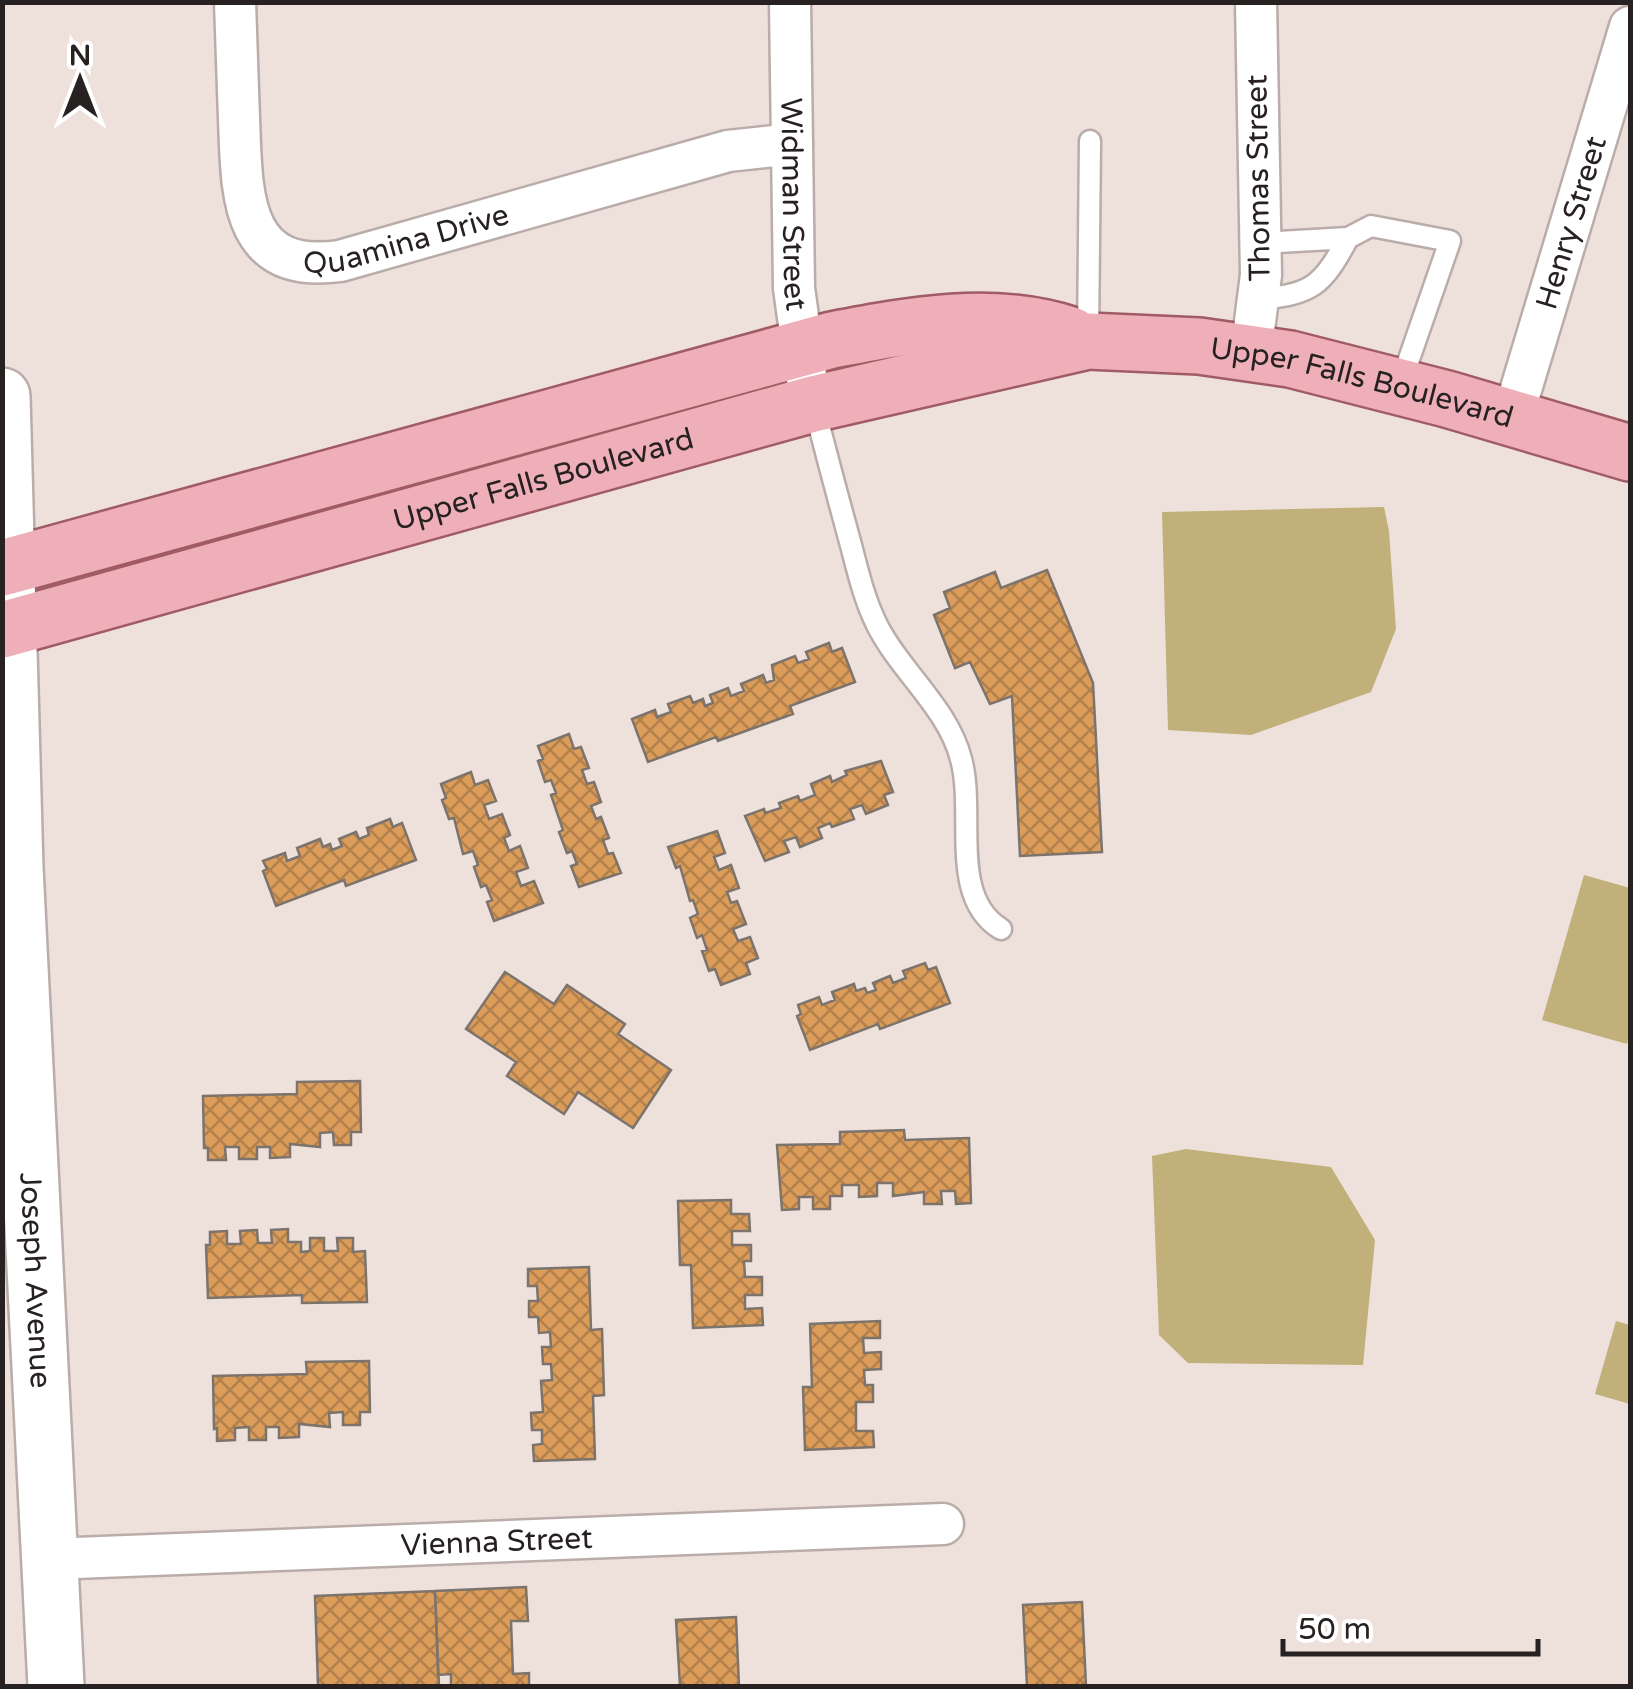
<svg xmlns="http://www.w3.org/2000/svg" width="1633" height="1689" font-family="'Varela Round',sans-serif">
<defs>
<pattern id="building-cross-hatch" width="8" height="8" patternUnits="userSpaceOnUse" patternTransform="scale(2.5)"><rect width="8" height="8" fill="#dc9d5a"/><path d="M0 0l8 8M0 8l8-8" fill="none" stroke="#b2804a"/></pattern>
</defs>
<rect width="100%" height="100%" fill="#eee1dc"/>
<path fill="#c1b079" d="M1384 507 1389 531 1396 629 1371 692 1251 735 1168 730 1162 512Z
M1584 875 1630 888V1031L1627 1044 1542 1020Z
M1186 1149 1331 1167 1375 1240 1363 1365 1188 1363 1159 1335 1152 1156Z
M1616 1321 1630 1325V1404L1595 1394Z"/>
<path fill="url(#building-cross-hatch)" stroke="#7c746c" stroke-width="2.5" d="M1047 570 1093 683 1102 852 1020 856 1012 696 990 704 970 662 955 668 934 615 950 608 944 592 995 572 1001 588Z
M829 643 832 652 842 648 855 682 790 706 793 714 718 741 716 737 648 762 632 719 655 710 657 717 671 712 668 704 690 696 693 703 703 699 705 706 713 703 710 695 728 688 731 696 744 691 741 684 763 675 766 683 774 680 772 665 795 656 798 663 809 659 806 652Z
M569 734 574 749 581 747 589 768 582 770 587 784 594 782 601 802 591 806 596 819 601 817 609 838 603 840 608 854 613 853 621 873 579 887 571 866 577 864 572 851 567 853 559 832 563 830 551 795 556 793 551 780 545 782 538 761 543 759 538 746Z
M881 761 893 792 884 795 888 805 866 814 862 805 850 809 854 819 832 827 830 823 818 828 822 838 800 847 796 837 784 841 789 852 765 861 745 816 764 809 765 813 781 808 779 803 798 796 800 801 815 795 811 784 830 776 832 782 847 775 845 771Z
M471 772 475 785 488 780 496 801 484 805 489 819 502 814 510 835 504 838 509 851 520 846 528 868 516 872 521 886 534 881 543 903 494 921 487 902 492 900 486 885 481 887 474 867 478 865 473 851 463 854 454 818 449 819 442 800 446 798 441 784Z
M390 819 393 827 402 823 416 860 346 886 344 880 276 906 263 871 267 869 263 861 285 853 287 861 300 856 297 848 320 839 323 847 330 844 332 850 342 846 339 839 356 832 359 839 369 835 367 828Z
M717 831 725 853 714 857 719 870 731 865 739 888 727 892 731 903 737 901 746 924 733 929 738 941 750 937 758 958 746 963 750 974 721 985 715 969 709 971 702 951 707 950 702 935 697 938 690 918 698 914 693 900 690 901 680 866 676 868 668 847Z
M925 963 928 970 936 967 950 1003 880 1029 878 1024 810 1050 797 1016 801 1014 798 1005 819 997 822 1005 835 1000 832 992 854 984 856 991 865 988 867 993 876 990 873 983 890 976 893 983 906 978 903 971Z
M505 972 554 1004 567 985 625 1024 618 1034 671 1070 633 1128 578 1092 564 1114 507 1076 516 1062 466 1029Z
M360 1081 361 1132H351V1145H334L333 1132 320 1133V1147L290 1144V1157L270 1158V1147H257V1159H239V1147H225L226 1160H208V1148H204L203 1096 297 1094V1082Z
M904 1130 905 1140 969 1138 971 1203 956 1204 955 1191H941L942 1204H924V1192L893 1196V1183H877V1196L859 1197V1185H842V1196H830V1209H813V1197H799V1209L782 1210 777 1145 840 1144V1132Z
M731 1200V1214H749L750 1231H732V1245H751V1261H744L745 1277H762V1295H745V1309L762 1308 763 1325 693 1328 691 1265H680L678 1201Z
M288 1229V1242H301V1252L310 1251V1238H324V1251H338L337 1238H353V1252L365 1251 367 1302 302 1303V1295L208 1298 206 1245H210V1232L227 1231V1244H241L240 1231 257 1230 258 1243H272L271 1230Z
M589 1267 591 1330 602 1329 604 1395 593 1396 595 1459 534 1461 533 1445 542 1444V1430H532L531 1413 543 1412 541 1381 552 1380 551 1364H543L542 1347H551L550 1332 539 1333 538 1317H529V1301H538L537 1286H528V1269Z
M880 1321V1338H863L864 1353 881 1352V1369L864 1370 865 1385H873V1402H856V1431H873L874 1447 805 1450 803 1387H812L810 1324Z
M369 1361 370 1412H360V1425H343V1412L329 1413 330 1427 299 1424V1437L279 1438V1427H266V1440H249V1427L235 1428V1440L217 1441V1428L214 1429 213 1376 307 1374 306 1362Z
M526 1587 528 1621H511L513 1674 529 1673V1686H451V1674L438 1675 435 1591Z
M435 1591 439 1686H318L315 1596Z
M1082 1602 1086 1686H1027L1023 1605Z
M736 1617 739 1686H680L676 1620Z"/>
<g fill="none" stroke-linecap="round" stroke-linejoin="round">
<g stroke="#baada9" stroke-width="25">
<path id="service" d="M1260 243 1348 238 1371 226 1450 241 1400 385
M1259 299C1313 294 1322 286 1348 238
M1088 339 1090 141
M814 405C825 450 837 494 849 538 857 567 863 597 877 625 900 671 948 708 961 759 976 813 948 897 1001 929"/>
</g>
<g stroke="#baada9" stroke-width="45">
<g id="minor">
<path id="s1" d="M235 2C236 41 238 80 239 119 242 194 239 275 340 261L728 151 792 144"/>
<path id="s2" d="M790 2 794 288 806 375"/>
<path d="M1251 353 1261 275 1256 2"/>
<path id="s3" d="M1512 419 1630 27"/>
<path id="s4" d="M49 1559 943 1524"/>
</g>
</g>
<g stroke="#baada9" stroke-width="60">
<g id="secondary">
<path id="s5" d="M2 396 15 868 56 1686"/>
</g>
</g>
<g stroke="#a15b65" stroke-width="60">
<g id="primary">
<path d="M2 568 832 340C910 325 994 309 1071 335"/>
<path id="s6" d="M2 630 813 404 1088 341 1199 346 1290 359 1447 399 1630 453"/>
</g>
</g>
<use href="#service" stroke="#fff" stroke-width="20"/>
<use href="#minor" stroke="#fff" stroke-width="40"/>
<use href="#secondary" stroke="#fff" stroke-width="55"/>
<use href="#primary" stroke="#eeafb9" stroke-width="55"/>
</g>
<g text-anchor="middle" stroke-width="10" stroke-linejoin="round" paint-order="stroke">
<g font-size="30" fill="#272221" stroke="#fff">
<text transform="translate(1258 178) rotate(-91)" y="10">Thomas Street</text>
<text dy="10" stroke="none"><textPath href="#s2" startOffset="202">Widman Street</textPath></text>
<text dy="10" stroke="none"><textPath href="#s3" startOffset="205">Henry Street</textPath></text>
<text dy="10" stroke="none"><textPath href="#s1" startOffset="395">Quamina Drive</textPath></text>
<text dy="10" stroke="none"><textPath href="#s6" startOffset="1402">Upper Falls Boulevard</textPath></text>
<text dy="10" stroke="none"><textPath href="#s6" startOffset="562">Upper Falls Boulevard</textPath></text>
<text dy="10" stroke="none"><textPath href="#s5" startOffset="885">Joseph Avenue</textPath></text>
<text dy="10" stroke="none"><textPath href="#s4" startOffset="448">Vienna Street</textPath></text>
</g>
</g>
<rect width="1633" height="1689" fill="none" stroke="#272221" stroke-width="10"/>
<g transform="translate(80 80)" stroke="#ffffff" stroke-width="8" paint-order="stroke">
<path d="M0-8L18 38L0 25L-18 38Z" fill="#272221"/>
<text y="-15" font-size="28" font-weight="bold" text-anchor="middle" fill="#272221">N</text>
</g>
<path d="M1283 1639v15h255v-15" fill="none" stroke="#272221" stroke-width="5"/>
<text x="1298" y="1639" font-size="30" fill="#272221" stroke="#ffffff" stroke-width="8" paint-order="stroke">50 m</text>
</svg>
